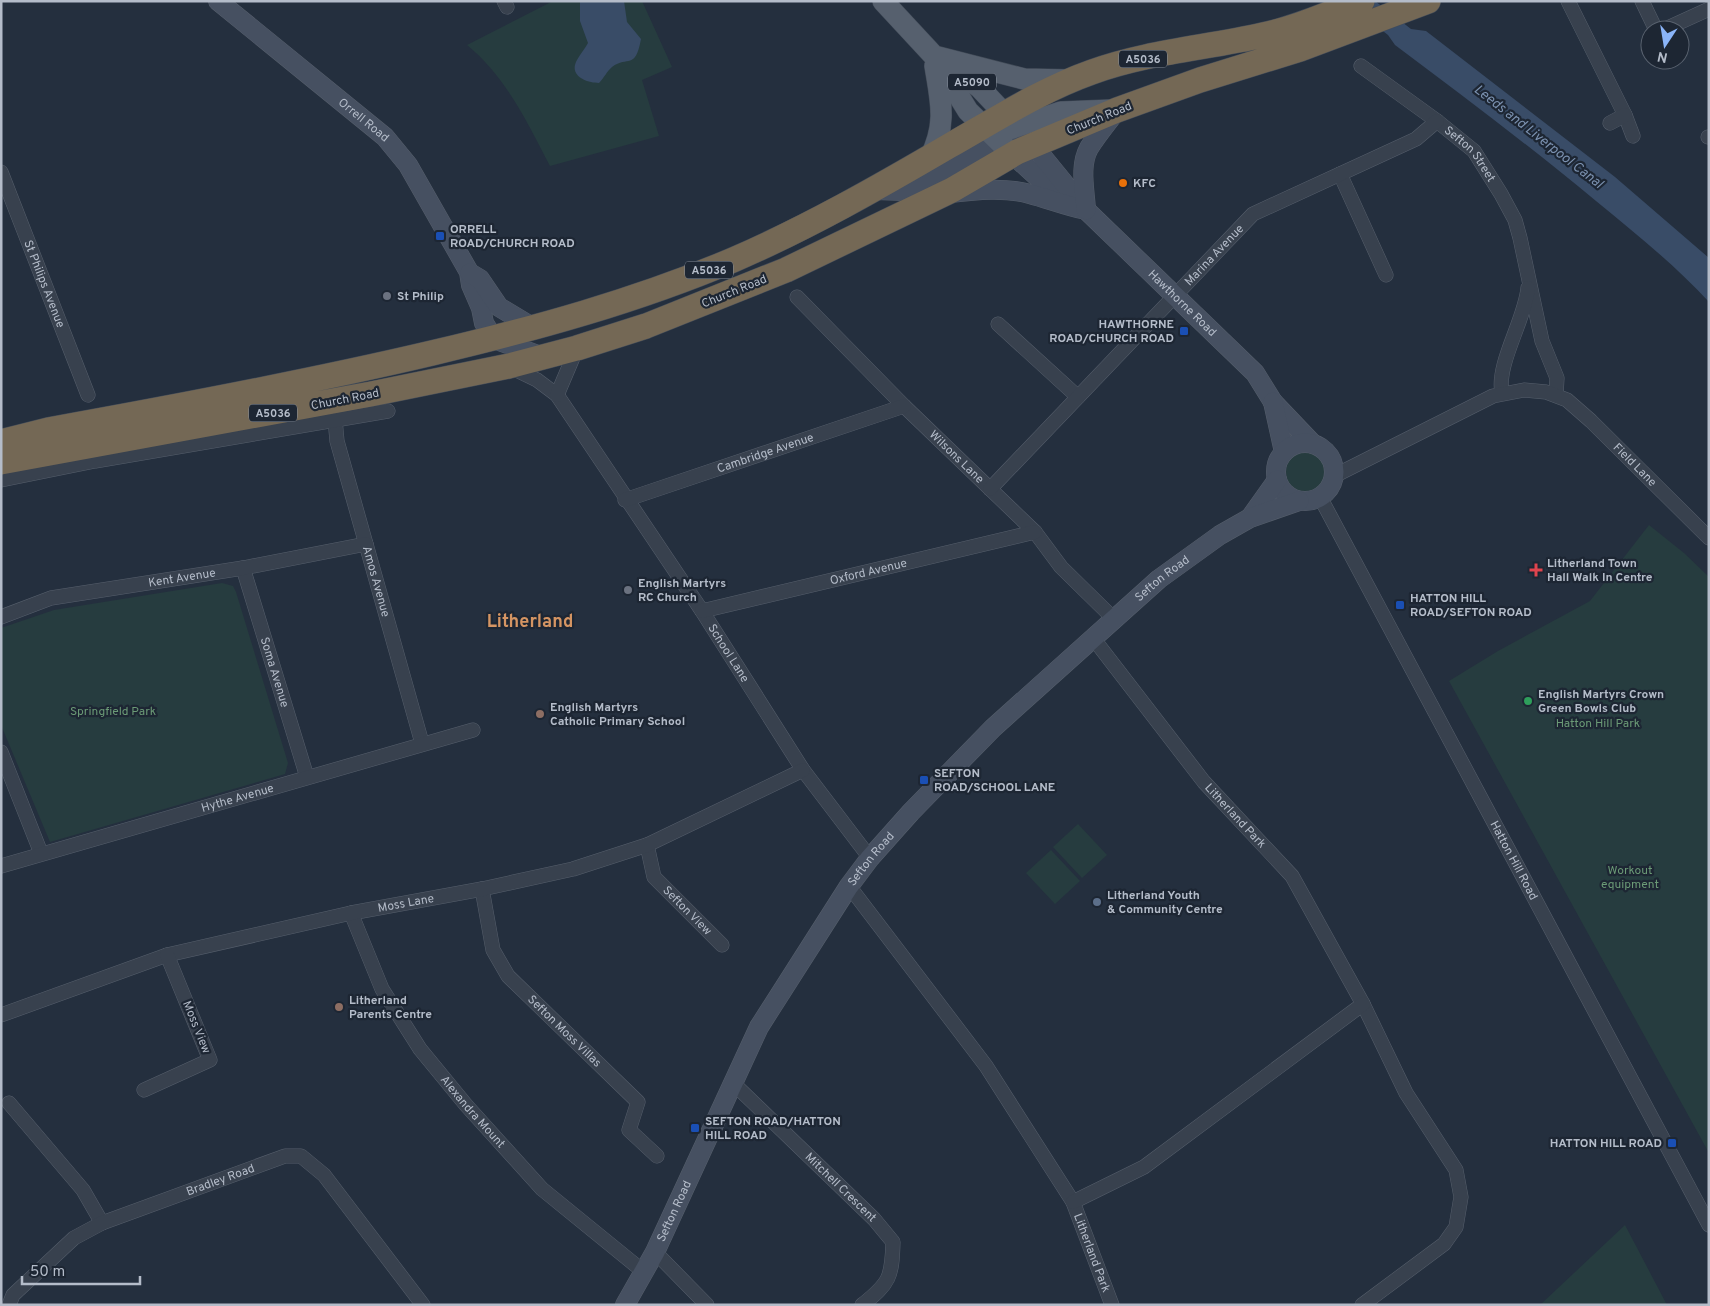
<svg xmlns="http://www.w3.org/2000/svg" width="1710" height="1306" font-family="Overpass,sans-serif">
<rect width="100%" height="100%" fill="#242f3e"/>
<path fill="#263c3f" d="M553 1H642L672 67 642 80 659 136 550 166C527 122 506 77 467 45Z
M1286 472a20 20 0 1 1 40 0a20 20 0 1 1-40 0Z
M1649 525 1684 553 1709 577V1153L1449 681 1498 651 1590 601Z
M222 583 233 586 236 592 288 763 285 774 50 842 1 725V628L54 610Z
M1078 824 1107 855 1082 878 1053 847Z
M1051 850 1080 881 1055 904 1026 873Z
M1625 1225 1667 1305H1540Z"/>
<path fill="#394c67" d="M580 1H624L627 22 641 39C635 71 628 55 612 67 607 71 604 78 599 83 587 83 568 76 577 60 580 54 585 49 588 43L580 21Z
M1344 1H1375L1411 29 1426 31 1615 177 1709 258V302C1675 265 1635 233 1596 201 1531 147 1463 96 1395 45L1388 35Z"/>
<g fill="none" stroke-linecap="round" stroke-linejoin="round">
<g stroke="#565f6c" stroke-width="15">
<g id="street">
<path d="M504 1 507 7"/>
<path d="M1568 1 1625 115 1633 136"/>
<path d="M1642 1 1656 30"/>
<path d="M1663 30 1709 9"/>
<path id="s1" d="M1361 66 1437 121 1474 151 1501 194 1515 220 1520 238 1542 341 1557 378 1556 395"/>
<path d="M1610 123 1625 115"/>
<path d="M1708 137H1709"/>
<path id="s2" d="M1 172 88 395"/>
<path d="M1340 174 1386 275"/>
<path id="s3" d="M797 297 904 406 1035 532 1061 567 1114 619"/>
<path d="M998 324 1078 397"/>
<path id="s4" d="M510 367 537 380 557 395 702 611 803 770 870 858"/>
<path d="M1502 393C1496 364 1525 320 1528 288"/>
<path d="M557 395 577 348"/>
<path id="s5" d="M335 419 337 441 422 743"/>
<path id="s6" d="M1334 476 1493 396 1524 390 1546 392 1567 400 1591 421 1709 538"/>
<path d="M1 480 95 461 388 411"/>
<path id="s7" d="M990 489 1253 214 1416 139 1437 121"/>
<path id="s8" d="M1320 497 1709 1225"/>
<path id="s9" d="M625 500 904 406"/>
<path id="s10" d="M243 568 307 777"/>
<path id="s11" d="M702 611 1035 532"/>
<path id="s12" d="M1 617 51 598 243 568 366 544"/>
<path id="s13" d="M1093 638 1204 782 1292 876 1363 1004 1406 1093 1456 1170 1461 1197 1456 1227 1444 1244 1362 1305"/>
<path d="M1 752 41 853"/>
<path id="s14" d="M647 845 654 877 722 945"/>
<path id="s15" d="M1 866 473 730"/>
<path id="s16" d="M849 886 986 1066 1073 1202 1112 1305"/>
<path id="s17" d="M482 889 493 950 508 976 638 1102 629 1130 657 1156"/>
<path id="s18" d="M351 913 382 989 420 1049 466 1105 542 1189 644 1272"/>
<path id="s19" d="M1 1015 167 955 351 913 482 889 573 869 647 845 803 770"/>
<path id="s20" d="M733 1083 874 1219 893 1242C892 1277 890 1283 862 1305"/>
<path d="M144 1090 210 1060 167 955"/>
<path d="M9 1103 83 1190 102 1223"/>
<path d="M1073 1202 1144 1167 1363 1004"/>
<path d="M655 1252 707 1305"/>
<path id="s21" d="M9 1305 13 1295 74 1238 102 1223 285 1156H301L324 1175 423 1305"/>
</g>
</g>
<g stroke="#565f6c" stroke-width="20">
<g id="secondary">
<path id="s22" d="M218 1 385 137 408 165 469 272 471 285 481 308 484 323 494 339 543 357"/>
<path d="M1012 154 1044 183 1070 200"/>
<path id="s23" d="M875 190 905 191 998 140 1015 139 1033 145 1086 210 1255 373 1273 402 1313 444"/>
<path d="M950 193C976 190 1005 187 1030 194 1049 199 1066 206 1086 210"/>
<path d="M1086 210C1085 190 1079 166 1089 148 1097 135 1108 122 1117 110"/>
<path d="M470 273 480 279 499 307 534 328"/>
<path d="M1273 402 1284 452"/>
<circle cx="1305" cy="472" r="29"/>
<path d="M1250 518 1277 480"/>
<path id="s24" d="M625 1305 655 1252 759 1027 849 886 870 858 911 812 993 728 1159 579 1220 535 1250 518 1299 501"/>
</g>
</g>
<g stroke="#414a57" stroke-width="22">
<path id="primary" d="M883 1 934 56 968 111 1012 154
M934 56 1024 79 1071 80
M946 65 979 87 1015 125
M984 126 1003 131 1061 112 1112 110
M930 158C947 123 941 103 935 66"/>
</g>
<g stroke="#434c59" stroke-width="26">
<path id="highway" d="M1 442 48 430C176 407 305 383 432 353 534 329 636 301 733 260 807 228 879 187 949 146 995 120 1041 90 1092 72 1147 52 1206 48 1263 35 1297 28 1329 13 1362 1
M1 462 371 394 509 366 577 348 646 326 786 270 952 190 1017 152 1117 110 1200 80 1300 49 1428 1"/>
</g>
<use href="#street" stroke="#38414e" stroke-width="14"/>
<use href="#secondary" stroke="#465061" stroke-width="19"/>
<use href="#primary" stroke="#56606e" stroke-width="21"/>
<use href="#highway" stroke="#746855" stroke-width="25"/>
</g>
<circle fill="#e8710a" stroke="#1d2633" stroke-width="2" cx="1123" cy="183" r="5"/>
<g fill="#1a4fb4" stroke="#1d2633" stroke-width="2">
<rect x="435" y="231" width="10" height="10" rx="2.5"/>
<rect x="1179" y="326" width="10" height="10" rx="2.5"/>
<rect x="1395" y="600" width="10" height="10" rx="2.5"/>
<rect x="919" y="775" width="10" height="10" rx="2.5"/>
<rect x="690" y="1123" width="10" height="10" rx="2.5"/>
<rect x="1667" y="1138" width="10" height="10" rx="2.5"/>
</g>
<g fill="#6b7280" stroke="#1d2633" stroke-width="2">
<circle cx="387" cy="296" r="5"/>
<circle cx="628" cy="590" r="5"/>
</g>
<path fill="#e0444e" stroke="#1d2633" stroke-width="2" d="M1533.5 562.5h5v5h5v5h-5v5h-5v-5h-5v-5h5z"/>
<circle fill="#2e9e5b" stroke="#1d2633" stroke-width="2" cx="1528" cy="701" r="5"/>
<g fill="#8d6e63" stroke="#1d2633" stroke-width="2">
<circle cx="540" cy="714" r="5"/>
<circle cx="339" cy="1007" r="5"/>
</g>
<circle fill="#5c6f8a" stroke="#1d2633" stroke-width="2" cx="1097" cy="902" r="5"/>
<g text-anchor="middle" stroke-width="4.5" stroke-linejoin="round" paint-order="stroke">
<g fill="#1d2633" stroke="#878f9c" stroke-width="1">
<rect x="1119" y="50.5" width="48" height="17" rx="4"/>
<rect x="948" y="73.5" width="48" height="17" rx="4"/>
<rect x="685" y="261.5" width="48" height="17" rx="4"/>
<rect x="249" y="404.5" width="48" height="17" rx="4"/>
</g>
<g font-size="11" font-weight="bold" fill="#b4bcc9">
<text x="1143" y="63">A5036</text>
<text x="972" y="86">A5090</text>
<text x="709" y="274">A5036</text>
<text x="273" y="417">A5036</text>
</g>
<g font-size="12" fill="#b4bcc9" stroke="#1d2633">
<text transform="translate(1099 118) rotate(-22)" y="4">Church Road</text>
<text dy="4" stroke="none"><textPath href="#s22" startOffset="188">Orrell Road</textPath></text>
<text dy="4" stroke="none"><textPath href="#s1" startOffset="141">Sefton Street</textPath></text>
<text dy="4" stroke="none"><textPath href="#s7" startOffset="324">Marina Avenue</textPath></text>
<text dy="4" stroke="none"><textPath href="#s2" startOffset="120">St Philips Avenue</textPath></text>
<text transform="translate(734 291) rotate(-22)" y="4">Church Road</text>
<text dy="4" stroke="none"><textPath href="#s23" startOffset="390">Hawthorne Road</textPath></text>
<text transform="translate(345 399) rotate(-11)" y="4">Church Road</text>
<text dy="4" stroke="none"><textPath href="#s9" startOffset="148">Cambridge Avenue</textPath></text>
<text dy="4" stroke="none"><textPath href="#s3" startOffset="226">Wilsons Lane</textPath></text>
<text dy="4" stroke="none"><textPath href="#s6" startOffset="348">Field Lane</textPath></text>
<text dy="4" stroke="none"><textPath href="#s11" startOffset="171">Oxford Avenue</textPath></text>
<text dy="4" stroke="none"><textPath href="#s12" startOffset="186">Kent Avenue</textPath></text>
<text dy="4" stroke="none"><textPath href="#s24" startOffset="916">Sefton Road</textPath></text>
<text dy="4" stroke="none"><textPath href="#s5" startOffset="168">Amos Avenue</textPath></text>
<text dy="4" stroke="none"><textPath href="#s4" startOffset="365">School Lane</textPath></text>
<text dy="4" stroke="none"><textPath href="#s10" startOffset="109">Soma Avenue</textPath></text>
<text dy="4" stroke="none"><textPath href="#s15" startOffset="246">Hythe Avenue</textPath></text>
<text dy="4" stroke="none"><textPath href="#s13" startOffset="228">Litherland Park</textPath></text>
<text dy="4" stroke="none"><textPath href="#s24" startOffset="511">Sefton Road</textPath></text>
<text dy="4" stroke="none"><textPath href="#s8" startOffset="412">Hatton Hill Road</textPath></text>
<text dy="4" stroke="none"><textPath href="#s19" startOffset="421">Moss Lane</textPath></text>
<text dy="4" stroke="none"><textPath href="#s14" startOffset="80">Sefton View</textPath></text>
<text transform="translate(197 1027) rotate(68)" y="4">Moss View</text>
<text dy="4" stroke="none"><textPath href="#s17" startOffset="171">Sefton Moss Villas</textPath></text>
<text dy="4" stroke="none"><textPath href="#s18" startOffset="235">Alexandra Mount</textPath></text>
<text dy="4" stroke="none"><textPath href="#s21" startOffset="252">Bradley Road</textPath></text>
<text dy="4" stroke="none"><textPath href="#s20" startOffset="150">Mitchell Crescent</textPath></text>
<text dy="4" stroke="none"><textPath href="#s24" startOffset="106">Sefton Road</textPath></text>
<text dy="4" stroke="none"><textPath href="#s16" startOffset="442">Litherland Park</textPath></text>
</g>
<g font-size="12" font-weight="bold" fill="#b4bcc9" stroke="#1d2633" text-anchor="start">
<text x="1133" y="187">KFC</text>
<text x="450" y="233">ORRELL<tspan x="450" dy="14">ROAD/CHURCH ROAD</tspan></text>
<text x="397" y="300">St Philip</text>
<text x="1174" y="328" text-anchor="end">HAWTHORNE<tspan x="1174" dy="14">ROAD/CHURCH ROAD</tspan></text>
<text x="1547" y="567">Litherland Town<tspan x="1547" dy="14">Hall Walk In Centre</tspan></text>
<text x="638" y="587">English Martyrs<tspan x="638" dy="14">RC Church</tspan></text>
<text x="1410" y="602">HATTON HILL<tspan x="1410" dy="14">ROAD/SEFTON ROAD</tspan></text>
<text x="1538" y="698">English Martyrs Crown<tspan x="1538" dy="14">Green Bowls Club</tspan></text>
<text x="550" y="711">English Martyrs<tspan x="550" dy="14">Catholic Primary School</tspan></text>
<text x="934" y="777">SEFTON<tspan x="934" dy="14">ROAD/SCHOOL LANE</tspan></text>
<text x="1107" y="899">Litherland Youth<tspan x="1107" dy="14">&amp; Community Centre</tspan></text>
<text x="349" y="1004">Litherland<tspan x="349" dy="14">Parents Centre</tspan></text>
<text x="705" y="1125">SEFTON ROAD/HATTON<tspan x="705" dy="14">HILL ROAD</tspan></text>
<text x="1662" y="1147" text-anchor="end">HATTON HILL ROAD</text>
</g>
<g font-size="12" fill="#6b9a76" stroke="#1d2633">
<text x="113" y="715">Springfield Park</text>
<text x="1598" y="727">Hatton Hill Park</text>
<text x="1630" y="874">Workout<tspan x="1630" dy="14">equipment</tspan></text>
</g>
<g font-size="14" font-style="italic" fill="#7c92b1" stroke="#1d2633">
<text transform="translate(1539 136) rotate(38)" y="5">Leeds and Liverpool Canal</text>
</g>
<g font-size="18" font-weight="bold" fill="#d59563" stroke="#1d2633">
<text x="530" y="627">Litherland</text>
</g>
</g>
<rect width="1710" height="1306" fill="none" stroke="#b4bcc9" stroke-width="5"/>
<g transform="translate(1665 45) rotate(192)"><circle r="24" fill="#1d2633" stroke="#59626f"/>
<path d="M0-4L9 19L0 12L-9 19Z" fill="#8ab4f8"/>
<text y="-8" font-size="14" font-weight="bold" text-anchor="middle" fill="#b4bcc9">N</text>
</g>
<path d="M22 1276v8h118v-8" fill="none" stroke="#b4bcc9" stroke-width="2.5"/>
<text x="30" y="1276" font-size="15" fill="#b4bcc9" stroke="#1d2633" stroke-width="4" paint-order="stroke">50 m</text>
</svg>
